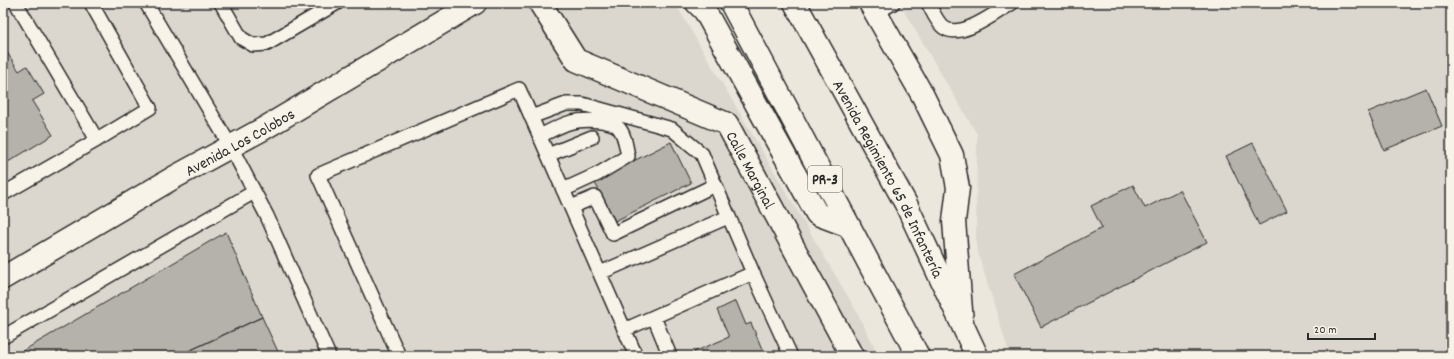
<svg xmlns="http://www.w3.org/2000/svg" width="1454" height="359" font-family="Dekko,sans-serif">
<rect width="100%" height="100%" fill="#ebe7dd"/>
<filter id="ink" filterUnits="userSpaceOnUse"><feTurbulence type="fractalNoise" baseFrequency=".025" numOctaves="2"/><feDisplacementMap in="SourceGraphic" scale="8" xChannelSelector="R" yChannelSelector="G"/><feConvolveMatrix kernelMatrix="1 2 1 2 8 2 1 2 1" color-interpolation-filters="sRGB"/></filter>
<g filter="url(#ink)">
<path fill="#dbd7ce" d="M3 3H675L854 307 879 356H3Z
M899 3H1451V356H1010L976 246 977 134Z"/>
<path fill="#b5b2ab" stroke="#2b2b2b" d="M3 46 19 71 27 66 44 94 32 101 53 135 3 165Z
M1426 88 1442 126 1384 150 1368 112Z
M671 142 691 183 615 221 594 181Z
M1253 143 1287 211 1259 225 1226 156Z
M1133 185 1145 208 1180 190 1207 242 1041 327 1014 274 1102 228 1091 206Z
M226 232 262 317 178 356H14Z
M736 301 746 325 751 323 765 356H695L694 352 729 337 717 310Z
M262 317 280 356H178Z"/>
<g fill="none" stroke-linecap="round" stroke-linejoin="round">
<g stroke="#2b2b2b" stroke-width="16">
<path id="lane" d="M91 3 150 108 97 140
M146 3 231 147 267 216 329 356
M221 3 241 38 253 45 267 44 337 3
M928 3C932 10 936 21 943 27 960 41 996 12 1012 3
M876 13 893 3
M531 117 566 104H582L672 129 702 154 753 273
M540 136C564 124 572 118 601 121 606 122 614 123 618 127 625 134 626 147 628 156L598 174 563 190
M548 155 592 137
M3 194 97 140 16 3
M571 207 595 197 613 234 715 185
M600 273 728 217
M654 317 670 356
M624 330 753 273 790 354 786 356
M3 337 254 192
M399 356 318 175 519 89 636 356"/>
</g>
<g stroke="#2b2b2b" stroke-width="25">
<g id="street">
<path id="s1" d="M540 3 576 60 727 124 852 356"/>
<path d="M870 3 923 96 952 155 958 188 954 221 962 323"/>
<path id="s2" d="M3 278 173 178 263 129 475 3"/>
</g>
</g>
<g stroke="#2b2b2b" stroke-width="25">
<g id="primary">
<path d="M697 3 705 11 817 214 849 226"/>
<path d="M731 3 918 356"/>
<path id="s3" d="M795 3 906 204 977 356"/>
</g>
</g>
<use href="#lane" stroke="#f7f3e8" stroke-width="13"/>
<use href="#street" stroke="#f7f3e8" stroke-width="22"/>
<use href="#primary" stroke="#f7f3e8" stroke-width="22"/>
</g>
</g>
<g text-anchor="middle" stroke-width="3" stroke-linejoin="round" paint-order="stroke">
<rect fill="#f7f3e8" stroke="#686764" stroke-width="1" x="808" y="166" width="34" height="26" rx="3"/>
<g font-size="15" font-weight="bold" fill="#2b2b2b">
<text x="825" y="184">PR-3</text>
</g>
<g font-size="16" fill="#2b2b2b" stroke="#f7f3e8">
<text dy="6" stroke="none"><textPath href="#s2" startOffset="273">Avenida Los Colobos</textPath></text>
<text dy="6" stroke="none"><textPath href="#s1" startOffset="283">Calle Marginal</textPath></text>
<text dy="6" stroke="none"><textPath href="#s3" startOffset="199">Avenida Regimiento 65 de Infantería</textPath></text>
</g>
</g>
<rect width="1454" height="359" fill="none" stroke="#f7f3e8" stroke-width="16"/>
<rect x="8" y="8" width="1438" height="343" fill="none" stroke="#2b2b2b" stroke-width="1.5" filter="url(#ink)"/>
<path d="M1308 333v6h67v-6" fill="none" stroke="#2b2b2b" stroke-width="2"/>
<text x="1314" y="333" font-size="12" fill="#2b2b2b" stroke="#f7f3e8" stroke-width="3" paint-order="stroke">20 m</text>
</svg>
